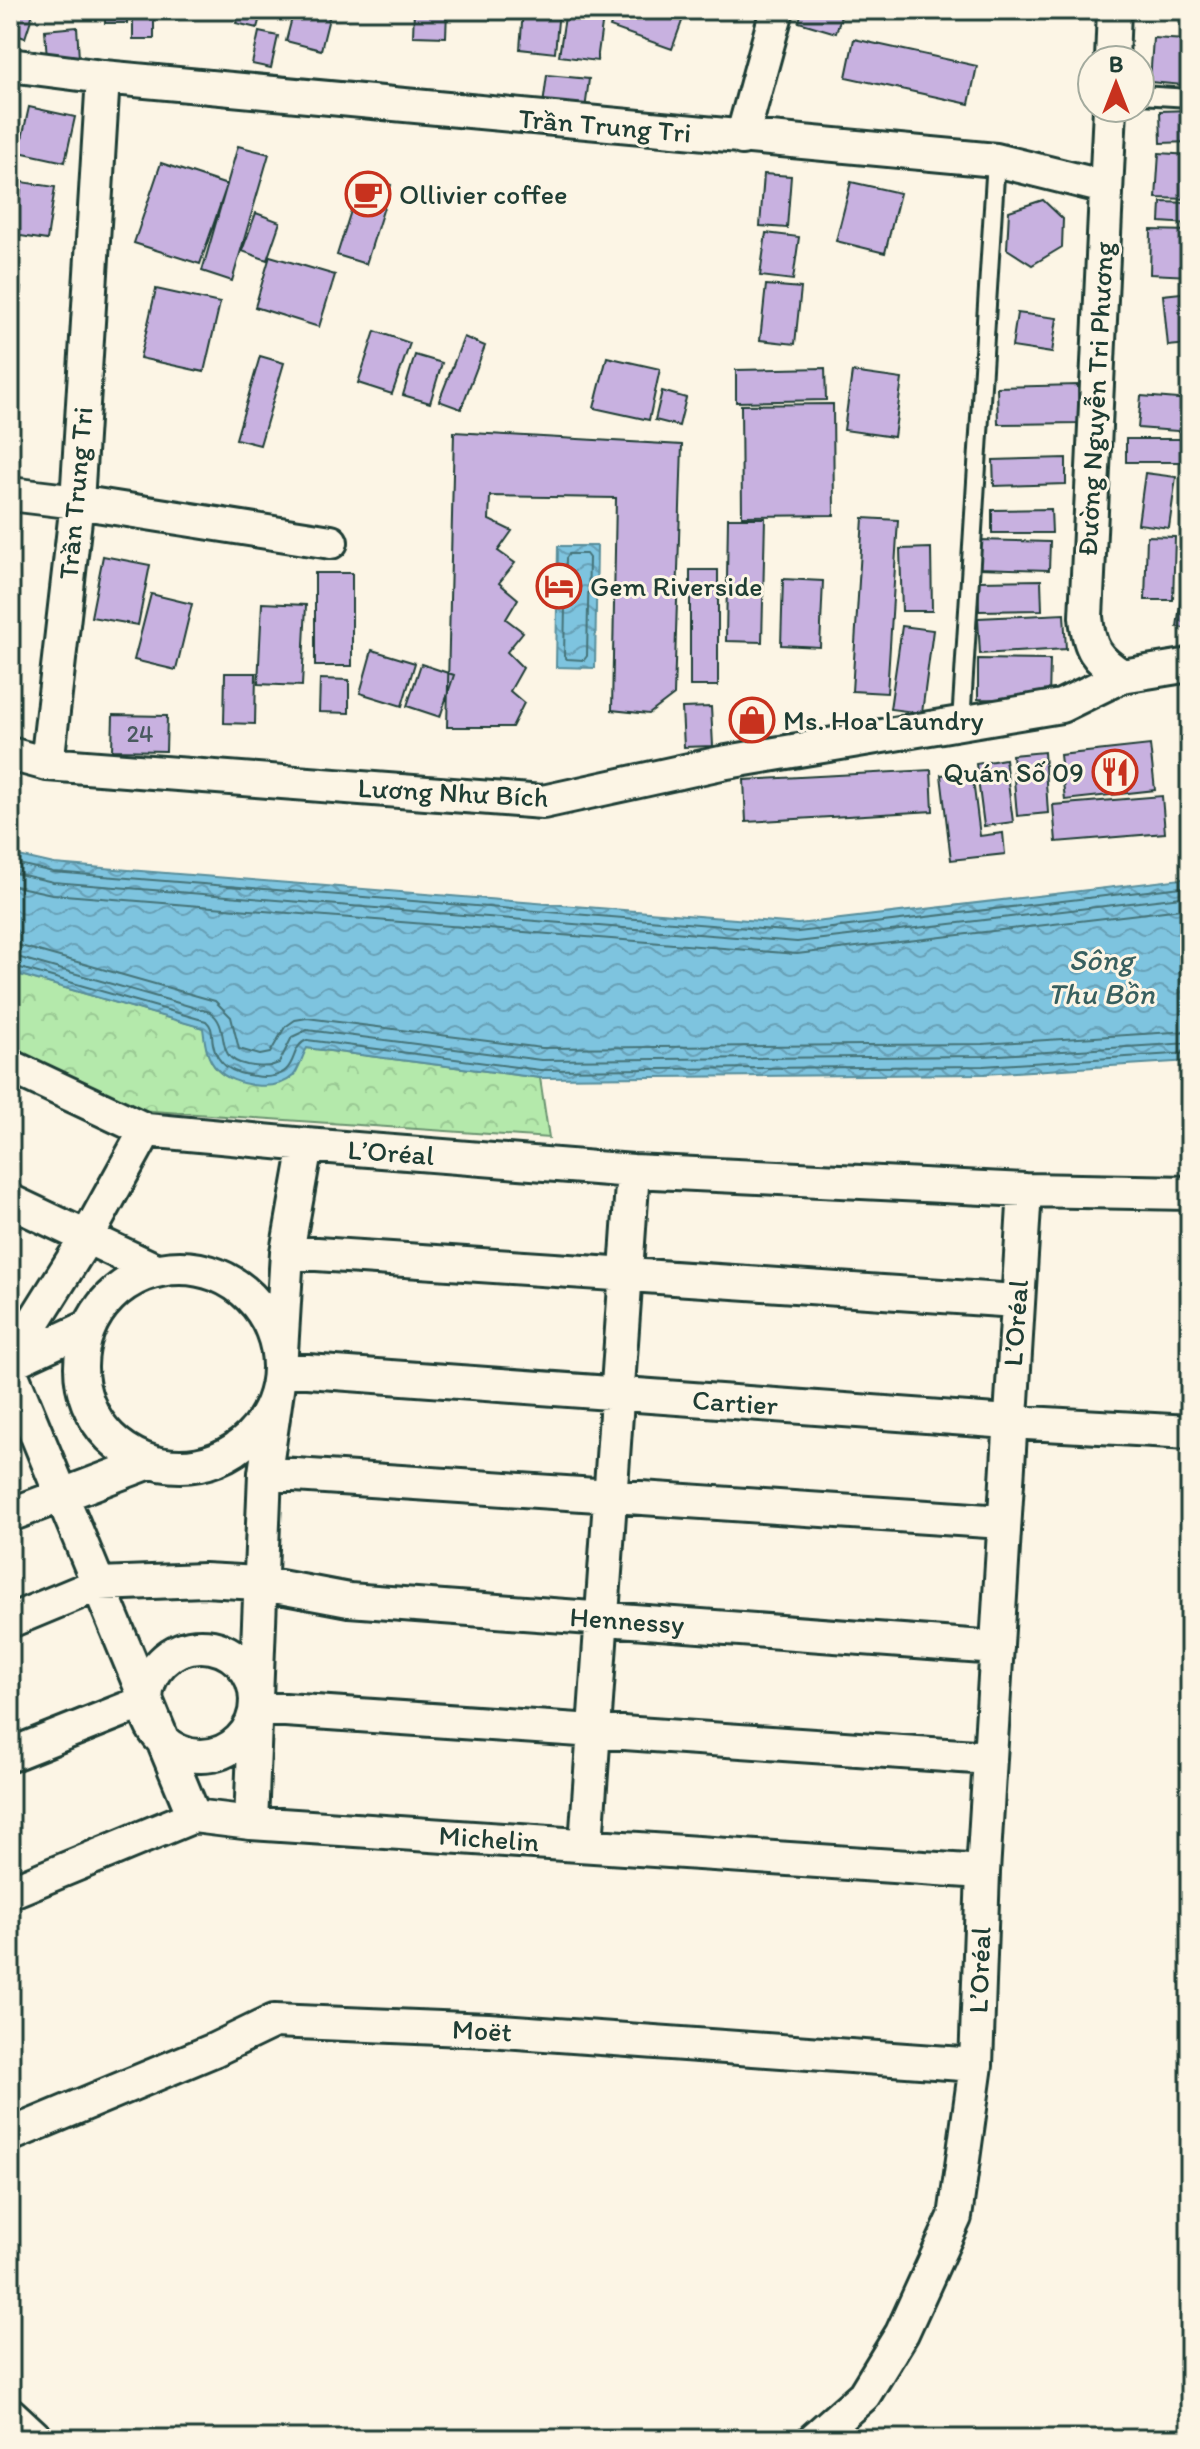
<svg xmlns="http://www.w3.org/2000/svg" width="1200" height="2449" font-family="Itim,sans-serif">
<defs>
<pattern id="forest-crowns" width="20" height="18" patternUnits="userSpaceOnUse" patternTransform="scale(2)"><rect width="20" height="18" fill="#b4e9ab"/><path d="M2 6a3 3 0 1 1 6 0M12 15a3 3 0 1 1 6 0" fill="none" stroke="#9ac994"/></pattern>
<pattern id="water-waves" width="16" height="10" patternUnits="userSpaceOnUse" patternTransform="scale(2)"><rect width="16" height="10" fill="#7ec4df"/><path d="M0 5q4-4 8 0t8 0" fill="none" stroke="#67a0b6"/></pattern>
</defs>
<rect width="100%" height="100%" fill="#fcf5e5"/>
<filter id="ink" filterUnits="userSpaceOnUse"><feTurbulence type="fractalNoise" baseFrequency=".0125" numOctaves="2"/><feDisplacementMap in="SourceGraphic" scale="16" xChannelSelector="R" yChannelSelector="G"/><feConvolveMatrix kernelMatrix="1 2 1 2 8 2 1 2 1" color-interpolation-filters="sRGB"/></filter>
<g filter="url(#ink)">
<path fill="url(#forest-crowns)" stroke="#6a9370" stroke-width="2" d="M10 972 204 1028C207 1071 219 1078 258 1085L306 1048 540 1078 549 1138 138 1110 10 1049Z"/>
<path fill="url(#water-waves)" stroke="#588e9b" stroke-width="2" d="M558 546H597L595 668 556 667Z
M10 854 54 864 798 924 1190 878V1061L984 1074 540 1078 307 1048C302 1056 299 1070 293 1076 275 1093 232 1086 217 1069 206 1058 205 1043 203 1028L10 972Z"/>
<g fill="none" stroke-linecap="round" stroke-linejoin="round">
<path stroke="#457378" stroke-width="2" d="M569 554H586L589 558 587 656 584 660 567 659 564 656 566 558Z
M10 862 53 872 798 932 1190 886
M10 872 53 882 797 942 1190 896
M10 885 52 894 797 954 1190 908
M10 943 215 1001 231 1017 239 1049 260 1055 270 1053 285 1027 295 1020 307 1018 542 1048 982 1044 1190 1031
M10 955 210 1012C233 1028 211 1058 247 1065 259 1067 268 1068 279 1063L292 1037 307 1030 541 1060 983 1056 1190 1043
M10 965 206 1021C214 1028 211 1035 213 1044 217 1067 235 1074 255 1076 265 1078 279 1077 286 1070 296 1061 293 1045 307 1040L540 1070 983 1066 1190 1053"/>
</g>
<path fill="#c8b1e0" stroke="#1f3d34" stroke-width="2" d="M10 10H34L25 38 10 33Z
M105 10H127V23H105Z
M133 10H154V39H133Z
M240 10H262L257 28 236 23Z
M294 10H331L321 50 286 41Z
M414 10H447L446 37 413 36Z
M523 10H559L555 53 520 49Z
M566 10H604L597 61 559 56Z
M616 10H686L672 49 610 27Z
M802 10H843L836 33 799 22Z
M77 27 79 58 47 59 45 30Z
M259 32 278 36 271 68 252 64Z
M1153 38 1186 40 1183 85 1150 82Z
M854 39 977 66 969 104 846 77Z
M547 75 589 79 585 110 543 105Z
M29 107 75 117 65 162 19 152Z
M1190 110V142L1161 143 1160 111Z
M238 146 269 154 232 281 202 271Z
M1159 153 1190 155V199L1156 198Z
M161 163 227 185 200 264 134 243Z
M764 174 791 176 787 228 760 226Z
M362 176 391 185 366 264 337 255Z
M22 182 55 187 47 240 14 235Z
M851 182 900 193 885 253 836 241Z
M1043 200 1063 219 1062 247 1032 265 1007 249 1009 211Z
M1161 202 1190 203V224L1160 222Z
M256 213 280 222 267 260 242 251Z
M1151 230 1190 231V276L1150 274Z
M766 233 799 237 793 280 760 276Z
M270 256 335 275 319 327 255 307Z
M766 285 801 288 795 344 760 340Z
M10 287 21 288 15 329 10 328Z
M156 289 220 303 204 372 140 358Z
M1190 292V344L1168 346 1163 295Z
M1017 313 1057 318 1052 353 1012 347Z
M375 331 410 343 392 394 358 383Z
M464 337 485 346 461 409 439 401Z
M415 355 442 363 430 403 403 395Z
M260 356 284 363 260 445 236 439Z
M607 357 660 369 649 420 594 408Z
M825 368 826 400 736 402V370Z
M852 372 902 379 894 437 844 430Z
M1078 385 1079 423 998 424 997 387Z
M662 391 686 398 679 426 655 420Z
M1141 396 1190 400V432L1138 428Z
M833 404 834 515 742 516 741 405Z
M454 432 682 445 674 695 649 714 612 710 616 498 490 496 489 520 512 531 498 551 515 563 499 583 518 599 506 619 523 632 507 652 523 668 510 691 524 703 512 727H447Z
M1126 439H1190V462H1126Z
M1066 458V484L994 486 993 460Z
M1145 473 1176 477 1169 528 1138 524Z
M1051 509 1052 533H992V510Z
M728 518H765L762 642 726 641Z
M863 518 898 520 887 693 852 691Z
M1147 536 1175 537 1173 600H1145Z
M979 540 1050 542 1049 570 978 568Z
M931 548 932 611H902L900 549Z
M103 556 150 565 138 625 91 617Z
M1186 561 1190 562V629L1177 627Z
M690 570H718V686H690Z
M315 573H352V666H315Z
M783 579 823 581 820 647 781 645Z
M1041 580 1042 610 979 611 978 581Z
M151 594 192 604 176 670 134 660Z
M262 603 306 605 302 686 258 684Z
M1064 614 1066 649 980 654 978 618Z
M902 626 933 630 922 713 890 709Z
M372 650 415 663 402 706 360 693Z
M978 659 1050 660 1049 700 978 699Z
M421 664 454 675 440 717 407 706Z
M225 673H256L255 724 224 723Z
M320 679 349 680V713L319 712Z
M711 707 713 746 684 747 682 708Z
M113 715 167 716 166 751 112 750Z
M1150 745 1155 790 1065 800 1060 755Z
M1044 752 1048 813 1017 816 1012 755Z
M1005 759 1013 822 984 826 976 764Z
M931 770 933 811 746 822 744 780Z
M972 772 980 836 1003 833 1005 854 951 860 941 775Z
M1162 796 1165 833 1056 842 1053 805Z"/>
<g fill="none" stroke-linecap="round" stroke-linejoin="round">
<g stroke="#1f3d34" stroke-width="22">
<path id="lane" d="M1140 95 1190 98
M961 723 996 160"/>
</g>
<g stroke="#1f3d34" stroke-width="38">
<path id="street" d="M1112 60 1114 10
M10 65 103 77 996 160 1105 187
M1110 108 1086 617C1089 649 1096 659 1122 676
M742 138 777 10
M10 494 77 502 331 542
M10 754 47 764 543 802 721 763 1061 706 1122 676 1190 665
M47 764 77 502 103 77
M10 1066 146 1130 306 1145 633 1171 1025 1190 1190 1193
M10 1201 156 1270
M287 1252 1016 1301
M81 1367a99 99 0 1 1 198 0a99 99 0 1 1-198 0Z
M10 1360 87 1237 146 1130
M10 1363 88 1327
M280 1369 1009 1422 1190 1432
M10 1370 194 1816
M265 1473 1003 1522
M10 1515 150 1462
M10 1621 99 1584 204 1580 259 1583 349 1600 997 1648
M146 1701a55 55 0 1 1 110 0a55 55 0 1 1-110 0Z
M256 1708 990 1758
M10 1755 146 1701
M251 1823 265 1473 280 1369 287 1252 306 1145
M586 1844 633 1171
M10 1892 194 1816 251 1823 983 1872
M10 2135 214 2050 274 2021 488 2030 976 2065
M10 2414 37 2439
M814 2439 864 2395 902 2333 955 2217 976 2065 983 1872 1025 1190"/>
</g>
<use href="#lane" stroke="#fcf5e5" stroke-width="16"/>
<use href="#street" stroke="#fcf5e5" stroke-width="32"/>
</g>
</g>
<defs>
<g id="cafe-ring" transform="scale(2.3)"><circle r="9.5" fill="#fcf5e5" stroke="#c8321e" stroke-width="1.5"/><path d="M-5.5-4.5H6V0H3Q3 3.5 0 3.5H-2.5Q-5.5 3.5-5.5 0ZM3-3.2v2h1.7v-2ZM-6 4.5H4V6H-6Z" fill="#c8321e"/></g>
<g id="hotel-ring" transform="scale(2.3)"><circle r="9.5" fill="#fcf5e5" stroke="#c8321e" stroke-width="1.5"/><path d="M-6-4.5h1.5V1H6V5H4.5V3h-9V5H-6ZM-4 0a1.8 1.8 0 1 1 3.6 0ZM.5 0V-2.5h3Q6-2.5 6 0Z" fill="#c8321e"/></g>
<g id="shop-ring" transform="scale(2.3)"><circle r="9.5" fill="#fcf5e5" stroke="#c8321e" stroke-width="1.5"/><path d="M-5-2.5h2.3a2.7 3.5 0 0 1 5.4 0H5L5.5 6h-11ZM-1.5-2.5h3a1.5 2.3 0 0 0-3 0Z" fill="#c8321e"/></g>
<g id="restaurant-ring" transform="scale(2.3)"><circle r="9.5" fill="#fcf5e5" stroke="#c8321e" stroke-width="1.5"/><path d="M-5-6h1v4h1v-4h1v4h1v-4h1v5L-1.5 .5V6h-2V.5L-5-1ZM5-6V6H3V1.5H1.5Q1.5-4 5-6Z" fill="#c8321e"/></g>
</defs>
<g fill-rule="evenodd">
<use href="#cafe-ring" x="368" y="194"/>
<use href="#hotel-ring" x="559" y="586"/>
<use href="#shop-ring" x="752" y="720"/>
<use href="#restaurant-ring" x="1115" y="772"/>
</g>
<g text-anchor="middle" stroke-width="6" stroke-linejoin="round" paint-order="stroke">
<g font-size="24" fill="#495a5f">
<text x="140" y="742">24</text>
</g>
<g font-size="28" fill="#1f3d34" stroke="#fcf5e5">
<text transform="translate(605 125) rotate(5)" y="10">Trần Trung Tri</text>
<text transform="translate(1095 399) rotate(-87)" y="10">Đường Nguyễn Tri Phương</text>
<text transform="translate(75 493) rotate(-85)" y="10">Trần Trung Tri</text>
<text transform="translate(453 792) rotate(3)" y="10">Lương Như Bích</text>
<text transform="translate(391 1152) rotate(4)" y="10">L’Oréal</text>
<text transform="translate(1015 1323) rotate(-86)" y="10">L’Oréal</text>
<text transform="translate(735 1402) rotate(4)" y="10">Cartier</text>
<text transform="translate(627 1620) rotate(4)" y="10">Hennessy</text>
<text transform="translate(489 1838) rotate(4)" y="10">Michelin</text>
<text transform="translate(979 1970) rotate(-88)" y="10">L’Oréal</text>
<text transform="translate(482 2030) rotate(3)" y="10">Moët</text>
</g>
<g font-size="28" fill="#1f3d34" stroke="#fcf5e5" text-anchor="start">
<text x="399" y="204">Ollivier coffee</text>
<text x="590" y="596">Gem Riverside</text>
<text x="783" y="730">Ms. Hoa Laundry</text>
<text x="1084" y="782" text-anchor="end">Quán Số 09</text>
</g>
<g font-size="30" font-style="italic" fill="#375f5f" stroke="#fcf5e5">
<text x="1101" y="970">Sông<tspan x="1101" dy="34">Thu Bồn</tspan></text>
</g>
</g>
<rect width="1200" height="2449" fill="none" stroke="#fcf5e5" stroke-width="40"/>
<rect x="20" y="20" width="1160" height="2409" fill="none" stroke="#1f3d34" stroke-width="3" filter="url(#ink)"/>
<g transform="translate(1116 84)"><circle r="38" fill="#fcf5e5" stroke="#a4ab9e" stroke-width="2"/>
<path d="M0-6L14 30L0 20L-14 30Z" fill="#c8321e"/>
<text y="-12" font-size="22" font-weight="bold" text-anchor="middle" fill="#1f3d34">B</text>
</g>
</svg>
